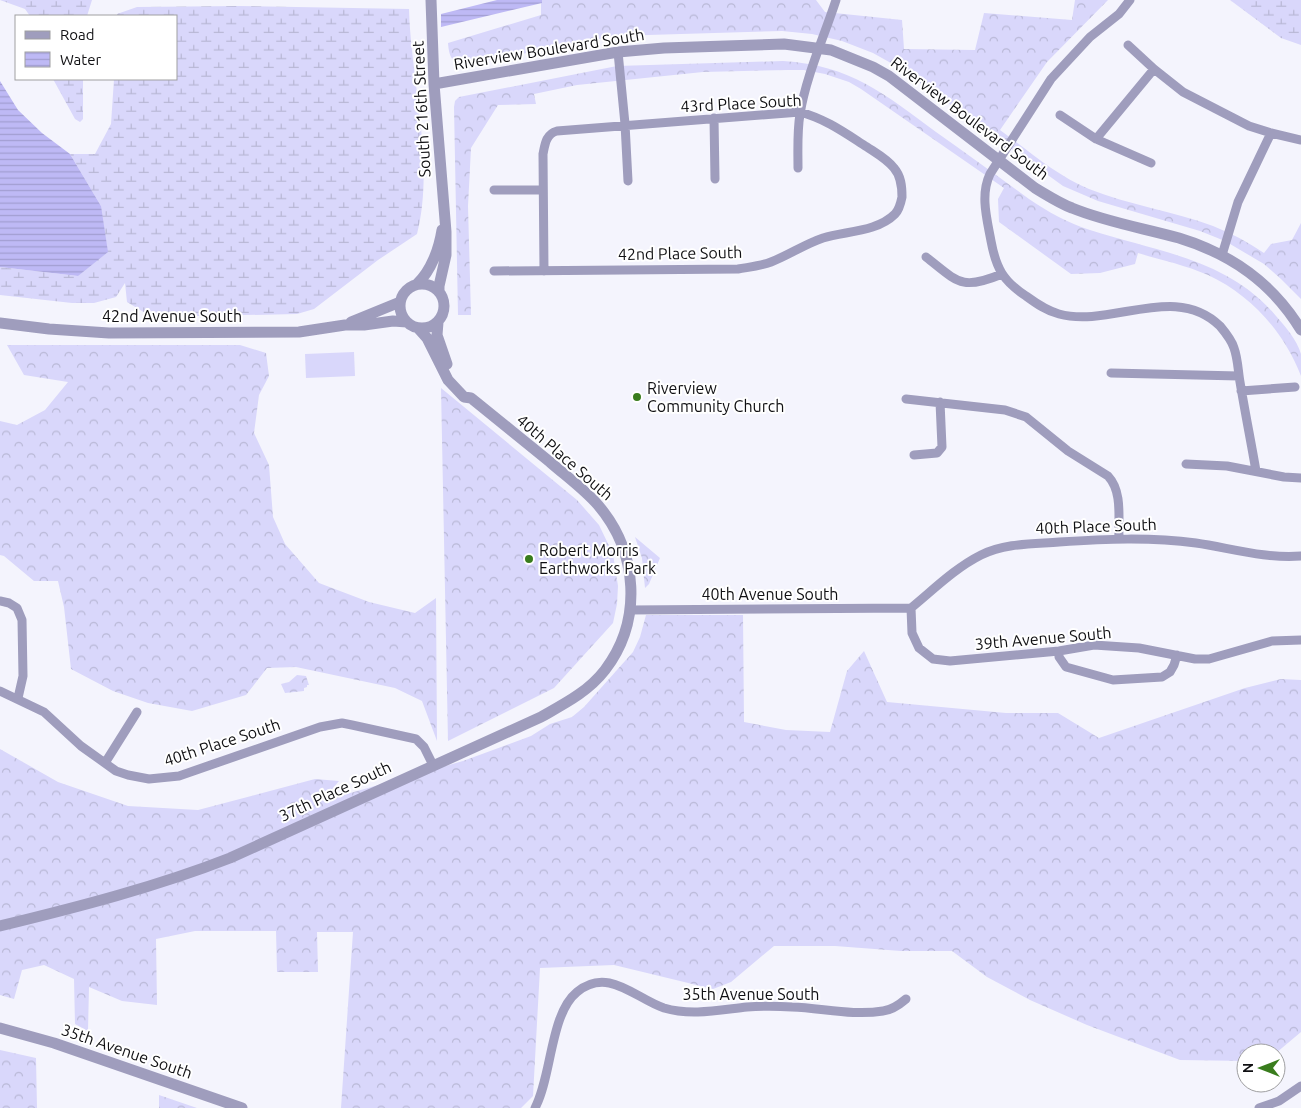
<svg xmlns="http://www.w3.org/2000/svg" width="1301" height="1108" font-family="Ubuntu,sans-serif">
<defs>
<pattern id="forest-crowns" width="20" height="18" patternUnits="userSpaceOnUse" patternTransform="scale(1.25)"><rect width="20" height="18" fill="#d9d7fb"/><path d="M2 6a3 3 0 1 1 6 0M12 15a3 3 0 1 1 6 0" fill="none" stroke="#b9b8d6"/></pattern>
<pattern id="wetland-marsh" width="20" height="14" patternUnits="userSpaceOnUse" patternTransform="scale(1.25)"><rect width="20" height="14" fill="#d9d7fb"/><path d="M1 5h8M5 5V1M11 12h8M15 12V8" fill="none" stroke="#b9b8d6"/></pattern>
<pattern id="water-rules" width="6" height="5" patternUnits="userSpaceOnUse" patternTransform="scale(1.25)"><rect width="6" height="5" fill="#beb9f5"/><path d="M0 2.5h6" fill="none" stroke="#a29ed1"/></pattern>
</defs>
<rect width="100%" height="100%" fill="#f4f4fd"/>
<path fill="#d9d7fb" d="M354 352 355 376 306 378 305 354Z"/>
<path fill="url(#forest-crowns)" d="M541 0H816L825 12 902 20 904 49 975 50 984 13 1072 20 1075 0H1108L1047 62 1000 130C1029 151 1056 175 1089 189 1129 205 1173 211 1213 226 1231 233 1248 242 1264 253L1271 244 1292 240 1301 223V299L1281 279 1264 264 1225 241 1200 231 1098 201 1063 186 898 67 873 53 842 41 812 34 782 31 615 36 464 65C451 63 449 55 448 43L541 15Z
M783 61C850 65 885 94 936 132 967 154 998 176 1029 199 1048 212 1068 223 1090 230 1157 252 1227 258 1276 316 1285 326 1297 340 1301 354 1301 360 1301 370 1301 376 1284 332 1251 295 1208 275 1185 265 1161 260 1138 253L1135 264 1100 273 1071 274 999 222 998 199 1004 188 861 89 849 82 825 74 804 70H788L703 72 577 85 534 94 536 104 498 105 471 148 468 206 471 315H458L454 107 455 101 459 97 617 66Z
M7 345H240L266 353 269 376 259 395 254 433 269 465 273 517 285 544 319 583 369 602 415 613 436 598 437 741 422 701 395 688 296 667 267 668 246 695 192 711 148 703 113 691 71 669 64 607 58 581H34L4 556 0 555V421L17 425 45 410 68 382 24 375Z
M441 388 577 500 599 525 613 554 618 586 617 604 613 623 554 688 448 741Z
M635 537 660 558 649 584 645 588 642 558Z
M646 615H743L744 722 786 730 830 732 847 671 864 651 887 702 1006 713H1058L1099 738 1245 688 1281 679 1301 680V1032L1276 1053H1246V1061L1180 1060 1087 1025 1030 1000 987 977 952 951H901L835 946H774L731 982 713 989 614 965 540 968 533 1096 521 1108H341L353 932H317L318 972H277L276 931H195L156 939 157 1005 122 1001 89 987 88 1031 75 1024 74 979 44 965 22 970 14 999 0 995V749L58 782 128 806 198 810 315 779 339 781 322 801 463 761 531 736 550 724 572 717 584 707 633 652 640 637Z
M297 675 306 676 309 685H307V687L304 688V691L285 693 281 684 289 682Z
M0 1050 36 1058 37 1108H0Z
M159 1095 197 1108H159Z"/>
<path fill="url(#wetland-marsh)" d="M0 0H92L87 16H30L25 9Z
M1230 0H1301V45L1281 38Z
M240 6 409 9C411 82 435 163 417 234L378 260 314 309 297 314 152 317 127 302 125 283 116 297 94 303H72L0 295V267L78 276 101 206 70 154H95L111 124 114 79H176V16H117V14L137 7Z
M53 79H83V119L80 122 75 119Z"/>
<path fill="url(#water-rules)" d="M497 0H542V3L441 27V14Z
M0 81 18 110 42 133 70 154 101 206 108 252 78 276 0 267Z"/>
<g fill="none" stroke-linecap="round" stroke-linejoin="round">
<path stroke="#9f9dbd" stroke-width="9" d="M1130 0 1119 14 1090 37 1051 79 990 174C980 195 987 219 991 241 996 268 1003 281 1026 296 1037 304 1047 311 1059 314 1112 328 1175 282 1220 326 1225 332 1232 341 1234 348 1238 359 1238 371 1240 382 1245 412 1251 442 1256 471
M1128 45 1154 69 1183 92 1249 126 1271 133 1301 140
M618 52 625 124 628 181
M1060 115 1096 139 1151 163
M714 118 715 179
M1096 139 1154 69
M798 168C798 150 797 132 800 114 806 76 824 37 836 0
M494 190H543
M1222 255 1238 202 1271 133
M926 257C958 282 961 291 1002 274
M494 271 738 269C749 267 761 266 771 262 789 255 805 244 823 238 846 231 877 232 895 214 899 210 901 202 902 197 902 186 901 176 894 168 887 159 876 153 867 147 845 133 826 119 800 112L557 131C546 134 545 144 543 154L544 271
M1111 373 1239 376
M1241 391 1295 387
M906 399 1005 410 1026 417 1068 451 1108 476C1123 492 1118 519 1119 539
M914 455 937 453 942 447 940 402
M1186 464 1227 466 1284 477 1301 478
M0 601 9 603 17 608 22 620 23 676 18 698
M911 608 912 633 919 648 933 659 950 661 1059 651 1094 645 1139 648 1195 659H1209L1272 641 1301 640
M911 608C933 590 955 568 981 555 1005 543 1033 544 1059 542 1105 539 1150 537 1196 543 1230 548 1266 559 1301 556
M630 610 911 608
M1059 651V657L1066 667 1113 680 1162 677 1170 672 1174 665 1177 655
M0 691 44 712 81 746 116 771 128 775 149 779 179 776 320 727 342 723 352 725 416 739 424 747 433 765
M105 763 137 712
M535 1108C552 1076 550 1014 577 992 608 966 636 999 664 1008 691 1016 719 1010 747 1007 761 1006 777 1006 792 1007 822 1008 853 1016 883 1011 892 1010 899 1005 906 999
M1259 1108 1279 1101 1301 1086"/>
<path stroke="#9f9dbd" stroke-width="11" d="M431 0 434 84 446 232V255L439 286V292
M434 84 618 52 664 48 784 44 831 50 873 67 889 76 1035 188C1047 195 1059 203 1072 208 1106 222 1143 228 1179 238 1231 254 1272 282 1301 330
M400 306a22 22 0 1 1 44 0a22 22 0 1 1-44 0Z
M417 284C431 271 439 249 442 230
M351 322 400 302
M438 322 437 335 447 364
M0 323 49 329 109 333 299 332 345 325H364L393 321 407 322
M0 926C78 907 156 887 230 858L541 717C564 704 588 692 605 670 643 620 638 552 598 505 584 489 566 476 550 462 525 442 501 422 476 402L471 398 464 397 448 380 427 338 418 328
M0 1028 54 1043 242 1108"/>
</g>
<g fill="#397c1d" stroke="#fff" stroke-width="2">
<circle cx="637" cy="397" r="5"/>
<circle cx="529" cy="559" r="5"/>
</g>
<g text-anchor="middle" stroke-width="4" stroke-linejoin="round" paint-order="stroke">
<g font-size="16" fill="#101013" stroke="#fff">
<text transform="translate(549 49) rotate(-9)" y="6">Riverview Boulevard South</text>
<text transform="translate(741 103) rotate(-3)" y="6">43rd Place South</text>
<text transform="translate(421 109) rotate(-93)" y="6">South 216th Street</text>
<text transform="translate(970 118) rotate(37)" y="6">Riverview Boulevard South</text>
<text transform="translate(680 253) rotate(-1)" y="6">42nd Place South</text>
<text x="172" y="322">42nd Avenue South</text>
<text transform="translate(565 457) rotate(41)" y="6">40th Place South</text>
<text transform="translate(1096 526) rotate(-2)" y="6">40th Place South</text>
<text x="770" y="600">40th Avenue South</text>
<text transform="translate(1043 638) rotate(-5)" y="6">39th Avenue South</text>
<text transform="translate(222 742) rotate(-18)" y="6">40th Place South</text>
<text transform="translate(335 791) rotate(-25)" y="6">37th Place South</text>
<text x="751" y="1000">35th Avenue South</text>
<text transform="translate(127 1051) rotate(19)" y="6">35th Avenue South</text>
</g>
<g font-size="16" fill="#101013" stroke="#fff" text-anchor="start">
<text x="647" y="394">Riverview<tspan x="647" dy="18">Community Church</tspan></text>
<text x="539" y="556">Robert Morris<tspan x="539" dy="18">Earthworks Park</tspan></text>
</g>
</g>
<rect x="15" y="15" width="162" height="65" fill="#ffffff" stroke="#9f9fa1"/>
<rect x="25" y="31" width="25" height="8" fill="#9f9dbd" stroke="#9f9fa1"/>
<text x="60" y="40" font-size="15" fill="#101013">Road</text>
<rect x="25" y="52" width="25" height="15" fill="url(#water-rules)" stroke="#9f9fa1"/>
<text x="60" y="65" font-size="15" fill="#101013">Water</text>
<g transform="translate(1261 1068) rotate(270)"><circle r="24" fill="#ffffff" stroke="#9f9fa1"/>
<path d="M0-4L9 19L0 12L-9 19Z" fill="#397c1d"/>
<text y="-8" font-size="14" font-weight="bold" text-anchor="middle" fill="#101013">N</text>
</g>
</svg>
